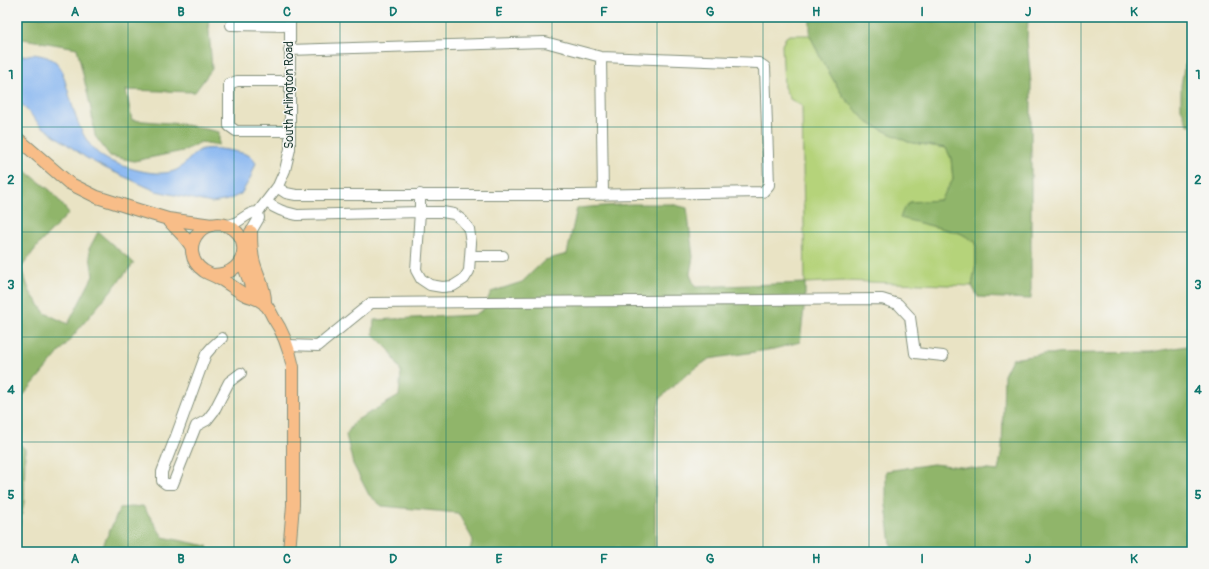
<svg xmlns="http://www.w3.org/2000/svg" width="1209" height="569" font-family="Pangolin,sans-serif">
<rect width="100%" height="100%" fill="#f6f6f2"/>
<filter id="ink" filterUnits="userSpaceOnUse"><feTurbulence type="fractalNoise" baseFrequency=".025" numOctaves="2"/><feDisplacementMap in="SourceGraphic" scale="8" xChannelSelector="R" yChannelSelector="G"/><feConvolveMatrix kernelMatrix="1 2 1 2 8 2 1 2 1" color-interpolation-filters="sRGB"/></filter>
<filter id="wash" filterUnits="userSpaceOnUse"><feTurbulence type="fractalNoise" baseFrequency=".012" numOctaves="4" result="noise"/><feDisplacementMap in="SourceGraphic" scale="16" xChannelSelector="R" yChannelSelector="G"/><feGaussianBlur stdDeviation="0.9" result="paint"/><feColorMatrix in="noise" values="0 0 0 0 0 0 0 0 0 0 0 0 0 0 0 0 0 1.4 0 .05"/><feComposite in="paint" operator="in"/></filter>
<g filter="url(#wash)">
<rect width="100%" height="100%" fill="#e9e3c4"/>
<path fill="#b5d37a" stroke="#6a8857" d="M790 35H810L821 59 843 96 868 123 908 142 946 148 951 158 953 180 940 200 910 202 920 223 960 233 976 242V263L972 286 845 281 805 283 802 106 790 99 784 87 782 45 786 37Z"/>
<path fill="#90b56a" stroke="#58794f" d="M17 17H208L212 69 195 92 126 90 132 120 181 124 219 132V145L201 142 183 151 134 161 110 156 95 136 91 109 77 48 17 38Z
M810 17H889L895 19 938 21 979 17H1028L1027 41 1031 83V299L978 297 972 286 976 263V242L960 233 900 218 903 210 910 202 940 200 953 180 951 158 946 148 908 142 868 123 843 96 821 59 810 35Z
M1192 50V126L1187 124 1181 108V85L1184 68Z
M17 164 51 191 69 213 39 244 21 268 30 292 45 313 68 324 93 276 89 249 98 232 134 263 17 403Z
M632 204H671L687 208 693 257 690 274 695 287 805 283V300L800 342 774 349 709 359 686 375 660 398 656 419 655 438V552H469L473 540 458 513 382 506 369 495 353 464 346 435 355 421 399 396 401 372 390 351 373 334 374 320 474 315 483 310 491 292 522 282 545 260 567 254 577 208Z
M1192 345V552H951L948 550C929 550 911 552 892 552L886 505V471L933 464 998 471 1002 450 1004 375 1012 359 1044 354 1151 352Z
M17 441 25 449 24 502 17 541Z
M143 506 163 537 207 546 209 552H100L120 508Z"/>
<path fill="#86b5f1" stroke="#527992" d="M34 54C43 56 54 57 60 67 63 71 64 79 66 84 75 113 81 151 115 163 131 169 156 177 174 171 182 169 191 155 200 150 209 146 239 151 248 155 251 156 254 161 256 163L250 179 241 194 228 200 212 203 156 191 105 168 85 157 40 125 17 99V57Z"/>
</g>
<g filter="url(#ink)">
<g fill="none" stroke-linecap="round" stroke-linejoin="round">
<g stroke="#84907c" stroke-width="12">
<path id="minor" d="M231 25 290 26
M601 57 603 195
M290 81H237L229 84V126L236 131H290
M277 187 286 193 296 195H580L763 192 769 185 765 67 759 63 601 57 545 42 289 50
M267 202C276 210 285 212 297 215L420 212H442L454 214 462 220 469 229 471 243 469 271 464 279 453 286 442 287 430 285 421 279 416 270 420 212V194
M225 225C241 225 244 212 258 212
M248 237 259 218 258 212 278 186 285 170 290 149V17
M470 256H503
M222 338 212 347 206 354 176 436 162 472V481L166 484H173L196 426 207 420 214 411 229 382 241 373
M288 345 318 346 371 303 882 299 898 304 910 317 915 353 943 356"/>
</g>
<g stroke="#84907c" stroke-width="14">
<path id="major" d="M17 138 69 183 97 197 138 210 168 219 212 225
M168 219C175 229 186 236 192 248
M251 232C251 242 251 253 254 263 258 277 266 290 265 305
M242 256C243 270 252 282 253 296
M213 275C253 275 252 225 218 224 211 224 203 227 199 232 188 244 190 262 204 271 209 274 215 276 220 279 229 283 237 291 246 295 253 298 258 298 265 304 268 307 271 313 273 317 284 333 289 348 293 367V505L289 552"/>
</g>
<use href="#minor" stroke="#fff" stroke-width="10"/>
<use href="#major" stroke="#f8bd88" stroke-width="12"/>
</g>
</g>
<path fill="none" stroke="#0f766e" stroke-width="1" stroke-opacity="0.55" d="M128 17V552M234 17V552M340 17V552M446 17V552M552 17V552M657 17V552M763 17V552M869 17V552M975 17V552M1081 17V552M17 127H1192M17 232H1192M17 337H1192M17 442H1192"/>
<g text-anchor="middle" stroke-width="3" stroke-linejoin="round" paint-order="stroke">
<g font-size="12" fill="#1f3d34" stroke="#f6f6f2">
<text transform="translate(289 95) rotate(-90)" y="4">South Arlington Road</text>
</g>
</g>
<rect width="1209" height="569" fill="none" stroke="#f6f6f2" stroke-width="44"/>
<rect x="22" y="22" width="1165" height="525" fill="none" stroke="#0f766e" stroke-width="1.5"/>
<g font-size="13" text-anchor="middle" font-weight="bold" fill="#0f766e">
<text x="75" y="16">A</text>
<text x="181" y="16">B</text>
<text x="287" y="16">C</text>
<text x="393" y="16">D</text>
<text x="499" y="16">E</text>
<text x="604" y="16">F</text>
<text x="710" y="16">G</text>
<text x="816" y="16">H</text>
<text x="922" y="16">I</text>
<text x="1028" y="16">J</text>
<text x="1134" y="16">K</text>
<text x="11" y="79">1</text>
<text x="1198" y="79">1</text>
<text x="11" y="184">2</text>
<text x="1198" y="184">2</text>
<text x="11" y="289">3</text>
<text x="1198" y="289">3</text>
<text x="11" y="394">4</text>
<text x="1198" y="394">4</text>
<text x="11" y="499">5</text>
<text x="1198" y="499">5</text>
<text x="75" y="563">A</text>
<text x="181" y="563">B</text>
<text x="287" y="563">C</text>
<text x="393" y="563">D</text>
<text x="499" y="563">E</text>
<text x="604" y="563">F</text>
<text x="710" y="563">G</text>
<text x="816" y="563">H</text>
<text x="922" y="563">I</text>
<text x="1028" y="563">J</text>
<text x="1134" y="563">K</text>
</g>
</svg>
